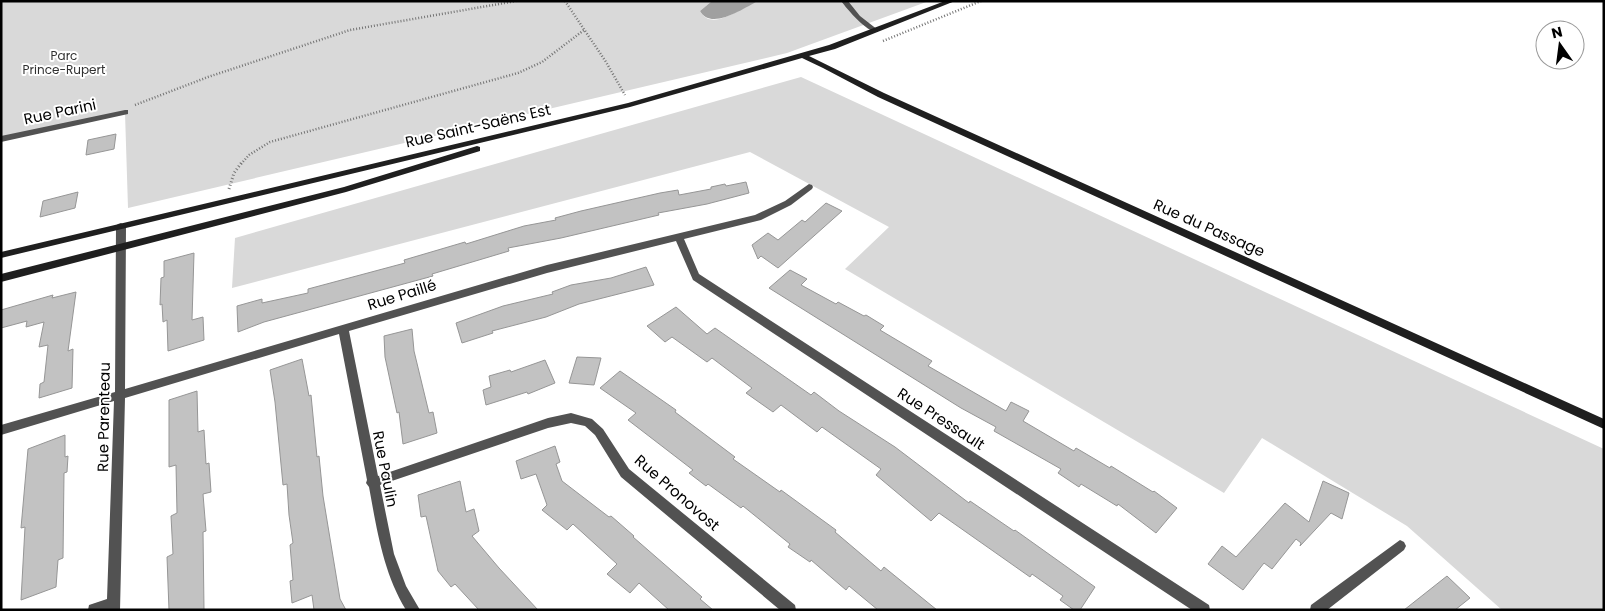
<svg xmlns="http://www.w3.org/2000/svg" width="1605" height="611" font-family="Poppins,sans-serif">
<rect width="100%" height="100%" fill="#fff"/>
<path fill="#d9d9d9" d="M1 1H712L700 11C713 35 745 2 761 1 816 0 874 1 929 1L787 53 128 208 125 113 1 139Z
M801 77 1604 449V610H1502L1407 526 1262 438 1224 493 845 269 889 227 750 152 232 288 235 238Z"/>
<path fill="#a0a0a0" d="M712 1H758C744 8 711 31 700 11Z"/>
<path fill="#c2c2c2" stroke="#969696" d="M116 134 114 149 86 155 88 140Z
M746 182 749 193 707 204 658 213 659 215 561 238 508 248 509 251 432 274 433 276 264 322 238 332 237 306 262 299V303L308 293V289L405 263 404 260 465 242 466 244 524 226 556 220 555 218 581 211 660 193 678 190 679 195 711 189V187L725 184 726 186Z
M78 192 75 208 40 217 43 201Z
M826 203 842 211 778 268 761 256 758 259 752 245 768 233 778 240 802 220 805 222Z
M194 253 192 320 203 317 204 340 168 351 167 320 163 322 162 304 160 305 161 278 164 277V261Z
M646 267 654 285 579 304 546 317 492 331 493 333 462 343 456 323 503 306 553 294 552 292 571 285 611 278Z
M790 270 807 279 801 285 836 304 838 302 864 316 866 315 884 326 880 330 932 361 928 366 1006 411 1011 402 1029 411 1023 421 1074 451 1076 448 1110 468 1111 466 1153 492 1154 491 1177 508 1156 533 1118 504 1117 506 1081 484 1079 487 1058 473 1061 469 994 431 996 427 961 408 769 288Z
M76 292 68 351 73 349 72 388 39 398 40 384 44 382 48 345 39 347 44 322 26 327 27 321 1 328V310L53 295 52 298Z
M676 307 707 334 715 328 811 395 814 392 839 411 895 447 969 503 970 501 1014 531 1015 530 1095 587 1080 610H1074L1060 600 1063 596 1032 574 1030 577 939 513 931 521 876 475 881 469 822 427 817 432 781 405 773 412 746 393 752 388 712 358 707 362 672 337 665 342 647 326Z
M412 329 414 351 429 413 433 412 437 433 403 444 399 412 397 413 385 357 384 336Z
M577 357 601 358 594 385 569 383Z
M302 359 309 396 311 395 317 457 319 456 323 496 340 599 346 610H314L312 595 292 603 290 581 293 580 290 545 293 543 289 515 287 484 283 485 275 402 270 370Z
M545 360 555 383 528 394 527 392 486 405 483 390 491 387 489 376 510 370 511 372Z
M620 371 676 410 675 412 735 457 733 459 780 492 781 490 836 530 835 532 881 571 884 567 937 610H878L849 586 846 590 811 560 810 562 788 547 790 544 743 506 741 508 708 484 706 486 689 473 693 470 628 420 636 413 600 388Z
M197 391 198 432 204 430 206 464 209 463 211 492 203 494 206 531 203 532 204 610H169L167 557 173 554 171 516 177 513 176 465 169 467V400Z
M65 435V457L68 456 67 472 64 473 63 558 58 560 56 587 21 600 25 527 21 528 28 449Z
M555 446 560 462 556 464 562 481 609 517 611 516 634 536 633 537 702 597 700 599 713 610H669L639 583 630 593 607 574 617 564 573 524 567 530 542 510 547 505 536 474 521 479 516 461Z
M460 481 466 512 474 509 479 531 472 536 499 568 538 610H479L455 584 451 587 438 571 426 516 421 517 418 495Z
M1323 481 1349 493 1342 519 1331 513 1300 546 1301 543 1296 539 1272 569 1264 563 1243 590 1208 564 1222 546 1236 557 1285 503 1309 522Z
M1447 576 1470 598 1455 610H1404Z"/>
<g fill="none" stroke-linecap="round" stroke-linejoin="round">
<path stroke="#747474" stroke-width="2.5" stroke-dasharray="1 2" stroke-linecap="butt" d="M565 1 606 62 625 95
M883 41 981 1
M135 105 208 77 350 30 516 1
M241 164 249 155 270 142 518 73 542 62 584 30"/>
<path stroke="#747474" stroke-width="3" stroke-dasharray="1 2.5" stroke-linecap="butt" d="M229 189 234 173 242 162"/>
<path fill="#525252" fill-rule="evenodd" d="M841 1H848L860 16 878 30V32C867 33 848 10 841 1Z"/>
<path fill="#525252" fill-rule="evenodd" d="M125 110H128V114L1 142V136Z
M809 184 812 185 813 187 812 189 791 205 761 220 684 239 699 274 1209 605 1210 610H1192L693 280 676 241 547 273 349 331 378 476 548 418 571 413 592 419 603 429 629 469 795 605 796 610H780L621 477 595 435 585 426 571 423 548 428 380 485 394 554 406 586 420 610H406C383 572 377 530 369 487L366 483 367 480 339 334 125 398 120 610H88L89 605 107 599 114 401 1 435V425L115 392 116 226 118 224 121 223 126 226 125 389 547 265 755 215 785 201Z
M1400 540 1404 542 1406 546 1404 550 1327 610H1310L1311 605Z"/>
<path fill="#1f1f1f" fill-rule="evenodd" d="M945 1H955L835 49 809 56 884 93 1604 419V429L878 97 823 68 802 58 630 107 1 258V252L628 103 829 45Z
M477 146 480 147V151L346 192 1 282V274L344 187Z"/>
</g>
<g text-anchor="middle" stroke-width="4" stroke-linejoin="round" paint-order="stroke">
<g font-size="12" fill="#303030" stroke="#fff">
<text x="64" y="60">Parc<tspan x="64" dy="14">Prince-Rupert</tspan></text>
</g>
<g font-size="15" fill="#000" stroke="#fff">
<text transform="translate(60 112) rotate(-12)" y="5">Rue Parini</text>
<text transform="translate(478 126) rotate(-13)" y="5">Rue Saint-Saëns Est</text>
<text transform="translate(1209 228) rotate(24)" y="5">Rue du Passage</text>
<text transform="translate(402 295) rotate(-17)" y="5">Rue Paillé</text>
<text transform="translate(104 417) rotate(-89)" y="5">Rue Parenteau</text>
<text transform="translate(941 419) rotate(33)" y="5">Rue Pressault</text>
<text transform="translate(385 469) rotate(79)" y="5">Rue Paulin</text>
<text transform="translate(677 493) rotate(41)" y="5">Rue Pronovost</text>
</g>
</g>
<rect width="1605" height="611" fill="none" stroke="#000000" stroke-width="5"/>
<g transform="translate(1560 45) rotate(346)"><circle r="24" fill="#ffffff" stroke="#999999"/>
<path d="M0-4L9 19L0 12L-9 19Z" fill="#000000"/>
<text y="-8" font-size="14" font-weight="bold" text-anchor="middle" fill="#000000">N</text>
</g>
</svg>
